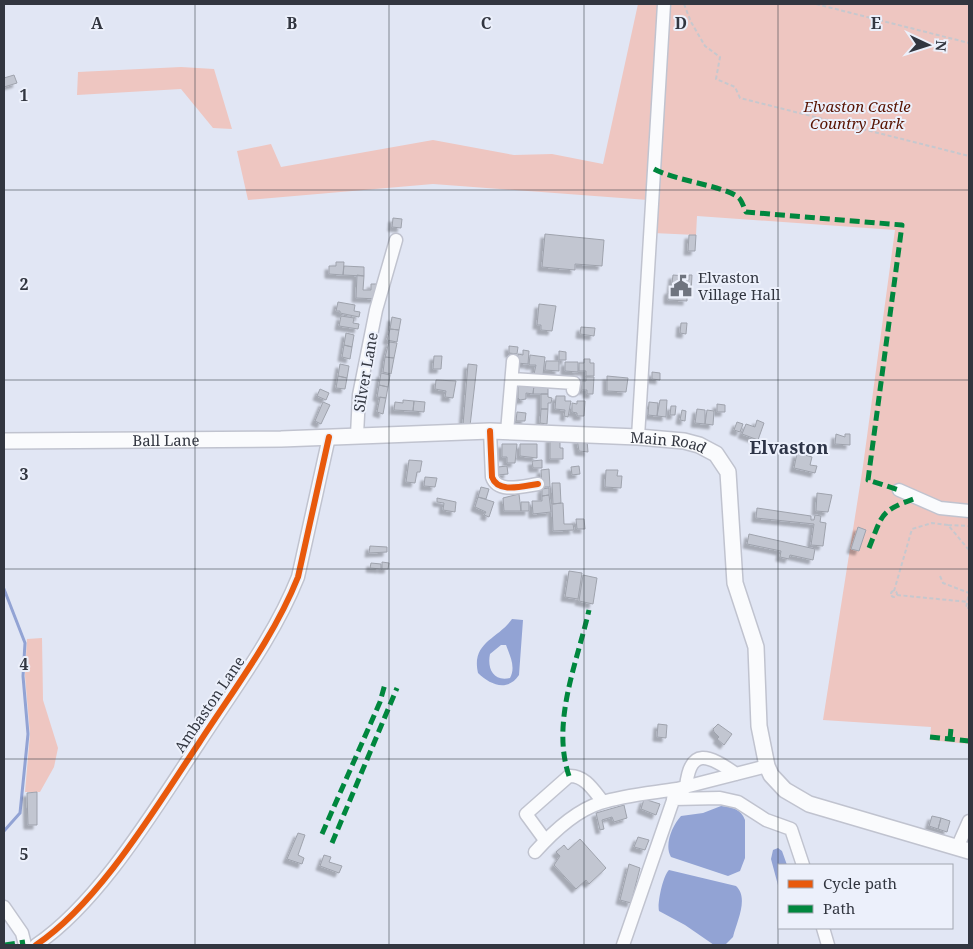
<svg xmlns="http://www.w3.org/2000/svg" width="973" height="949" font-family="'Noto Serif',serif">
<style>
.green{fill:#eec6c1}
.water{fill:#92a3d4;fill-rule:evenodd}
.lines{fill:none;stroke-linecap:round;stroke-linejoin:round}
.stream{stroke:#92a3d4;stroke-width:3}
.building{fill:#c2c6d1;stroke:#9fa3ad;filter:url(#shadow)}
.minor-casing{stroke:#c0c3cf;stroke-width:15}
.major-casing{stroke:#c0c3cf;stroke-width:18}
.path{stroke:#c6c8ce;stroke-width:2;stroke-dasharray:4 2.5;stroke-linecap:butt}
.minor{stroke:#fafbfd;stroke-width:12}
.major{stroke:#fafbfd;stroke-width:15}
.quiet{stroke:#00873e;stroke-width:5;stroke-dasharray:10 5;stroke-linecap:butt}
.cycleway-casing{stroke:#ecf0fb;stroke-width:9}
.cycleway{stroke:#e8590c;stroke-width:6}
.grid{fill:none;stroke:#323640;stroke-width:1;stroke-opacity:0.55}
.labels{text-anchor:middle;dominant-baseline:central;stroke-width:4;stroke-linejoin:round;paint-order:stroke}
.park-label{font-size:15px;font-style:italic;fill:#581200;stroke:#ecf0fb}
.poi-label{font-size:15px;fill:#323640;stroke:#ecf0fb;text-anchor:start}
.street-label{font-size:15px;fill:#323640;stroke:#ecf0fb}
.quarter-label{font-size:18px;font-weight:bold;fill:#2d3447;stroke:#ecf0fb}
.grid-label{font-size:16px;text-anchor:middle;font-weight:bold;fill:#323640;stroke:#ecf0fb;stroke-width:4;stroke-linejoin:round;paint-order:stroke}
</style>
<defs>
<filter id="shadow"><feDropShadow dx="-4" dy="4" stdDeviation="1" flood-color="#0004"/></filter>
</defs>
<rect width="100%" height="100%" fill="#e1e6f4"/>
<path class="green" d="M638 4H969V744L930 740 931 727 823 720 863 466 895 230 697 216 696 235 653 233 648 200 433 184 248 200 237 151 271 144 281 167 433 140 514 155 552 154 603 164Z
M181 67 214 69 232 129 213 128 181 89 77 95 78 72Z
M42 638 43 700 58 748 54 767 40 792H25L30 734 25 676 27 639Z"/>
<path class="water" d="M512 619 523 620 519 675C508 692 490 685 478 673 471 642 498 639 512 619ZM501 645H506C510 656 516 667 510 678 493 682 487 668 490 654Z
M721 806C732 807 741 809 745 820V858L740 871 728 876 671 857C664 845 672 826 681 816L703 813Z
M778 848 782 851 787 865H779V889L771 859 773 850Z
M669 870 736 886C749 898 737 921 733 937L725 945H714L685 925 659 911C657 904 663 875 669 870Z"/>
<g class="lines">
<path class="stream" d="M4 589 25 643 23 676 28 734 20 813 4 831"/>
</g>
<path class="building" d="M14 75 17 83 4 87V78Z
M393 218 402 219 401 228 392 227Z
M545 234 604 240 602 266 575 264V270L542 267Z
M689 235H696L695 251H688Z
M336 262H344L343 275 329 274V266H336Z
M344 266 364 267V276L343 275Z
M357 275 364 276 363 290H371V284H379L378 299 356 298Z
M673 275 686 276V280H689V275H692L691 293H668L669 290 671 291Z
M668 293 687 295V301L668 300Z
M338 302 355 305 354 311 360 312 359 317 340 313V311H336Z
M539 304 556 306 552 331 541 330V325H537Z
M341 316 354 318 353 323 359 324 358 329 339 326Z
M392 317 401 319 399 330 390 329Z
M681 323H687L686 334 680 333Z
M581 327 595 328 594 336 580 334Z
M390 329 399 330 397 342 387 340Z
M346 333 354 335 352 347 344 345Z
M389 342 397 343 394 358 385 357Z
M344 345 352 347 350 359 342 357Z
M509 346 518 347 517 354 509 353Z
M523 350 529 351 528 364 517 363 518 354 523 355Z
M559 351 566 352V360H559Z
M530 355 545 357 543 375 534 374 536 365H529Z
M434 356H442L441 369H433Z
M385 357 394 358 391 374 383 372Z
M584 359H590V363H594V376H586V371H579V363H584Z
M546 361H559V371L545 370Z
M565 362H578V372L565 371Z
M340 364 349 366 347 378 338 376Z
M468 364 477 365 470 426 463 425Z
M652 372 660 373V380L652 379Z
M381 373 390 375 388 387 379 385Z
M338 376 347 378 345 389 336 388Z
M607 376 628 378 626 392 607 391Z
M586 377H594L593 394H587V390H582V381H586Z
M436 380 456 381 453 398 445 397 446 391 435 389Z
M379 385 388 387 386 398 377 397Z
M518 385H534L533 394 526 393V399L520 400 518 398Z
M534 385 548 386V394H533Z
M320 389 329 393 326 400 317 396Z
M541 394H548V397L552 398 551 403H548V409H541Z
M556 396H565V401H571L568 417 564 416 565 410 555 409Z
M380 397 386 398 383 414 377 412Z
M403 400 414 401 413 411 394 410 395 402 403 403Z
M660 400H667L666 417 657 416Z
M414 401 425 402 424 412 413 411Z
M577 401H585L584 416H577V413L572 412V403L577 404Z
M323 402 330 405 321 424 315 421Z
M649 402 658 403 657 416 648 415Z
M717 404 725 405V412H717Z
M671 406H676L675 415H670Z
M541 409H548L547 424 540 423Z
M697 409 705 410V424L695 423Z
M682 410 686 411 685 421 680 420Z
M707 410 714 411 713 425 705 424Z
M517 412 526 413 525 421H516Z
M757 420 764 423 758 440 742 434 746 424 755 427Z
M737 422 743 424 740 432 734 430Z
M836 434 845 437V434H850V445L835 444Z
M550 438H560V448H563V459H550Z
M577 439 587 440 588 452 579 451Z
M502 444H517L515 463H507V457H502Z
M520 444H537V458L520 456Z
M797 453 812 457 810 465 817 466 815 473 794 468Z
M409 460 422 461 420 472H417L415 483 406 482Z
M542 460V468H533L532 461Z
M507 466 508 474 498 475V467Z
M579 466 580 474 572 475 571 467Z
M549 469 550 487H542L541 470Z
M606 470H618L617 476H622L621 488 605 487Z
M425 477 437 478 435 487 424 486Z
M552 483H560L561 503 553 504Z
M481 487 489 489 486 499 478 497Z
M549 488V495L542 496V489Z
M817 493 832 495 828 512 816 511Z
M519 494 521 511H504L503 498Z
M549 495 551 512 533 514 532 501H542V496Z
M478 497 494 502 489 517 484 515 486 512 475 507Z
M437 498 456 502 455 512 443 510 444 503 437 502Z
M521 502H529V511H521Z
M563 503 564 524H573L574 530 553 531 552 504Z
M757 508 811 516V520H814L815 515 821 516 820 522 826 523 823 546 811 545 814 524 756 518Z
M576 519H584L585 529H577Z
M858 527 866 530 859 551 851 549Z
M749 534 815 549 813 560 790 555 789 559 780 557 781 551 747 544Z
M370 546 387 547V552L369 553Z
M382 562 389 563 388 569H382Z
M371 563 381 564V569L370 568Z
M569 571 582 573 578 599 565 597Z
M583 575 597 578 593 604 579 601Z
M658 724 667 725 666 738 657 737Z
M718 724 732 734 724 745 717 739 719 737 714 732 713 729Z
M37 792V825H28L27 793Z
M644 799 660 804 656 815 641 809Z
M624 805 627 818 614 822 612 817 602 820 604 829 600 830 596 813Z
M932 816 941 818 938 829 929 826Z
M941 818 950 821 947 832 938 829Z
M298 833 305 835 298 855 304 858 302 864 287 859Z
M638 837 649 840 645 850 634 847Z
M580 839 606 868 589 884 586 880 576 889 554 865 560 856 556 852 564 845 568 850Z
M324 855 331 857 329 862 342 866 339 873 320 866Z
M629 864 640 868 631 903 620 900Z"/>
<g class="lines">
<g class="minor-casing">
<path id="minor" d="M512 379 574 383 573 390
M490 431 492 477C498 494 523 486 538 484
M507 432 513 361
M357 435 359 395 376 310 396 240
M638 437 664 4
M899 490 940 508 969 511
M686 787C690 746 709 755 736 774
M673 799 720 798 738 802 766 820 791 829 803 865
M545 840 526 814 569 776C585 775 594 791 603 802
M957 848 969 821
M535 852C552 833 575 811 600 803 624 795 652 793 677 789
M4 907 22 933 25 945
M823 928 828 945
M36 945C100 902 156 807 199 743 234 689 274 637 298 577L329 437
M623 945 677 789 767 766"/>
</g>
<g class="major-casing">
<g id="major">
<path id="s1" d="M4 441 281 439 490 431 638 437 684 441 699 445 716 454 728 472 735 583 756 647 759 726 767 766 771 775 785 790 809 804 969 851"/>
</g>
</g>
<path class="path" d="M684 4 691 22 705 46 720 57 716 79 735 87 740 98 969 156
M816 4 969 43
M948 525 969 526
M940 576 943 583 969 593 966 608H969
M894 591 912 529 932 523 948 525 969 550
M891 594a3 3 0 1 1 6 0a3 3 0 1 1-6 0Z
M897 595 969 602"/>
<use href="#minor" class="minor"/>
<use href="#major" class="major"/>
<path class="quiet" d="M654 169C676 181 726 186 739 198 742 201 744 208 746 212L902 225 868 480 899 490
M869 548C883 513 880 511 916 498
M930 737 969 741
M950 739 951 728
M569 776C551 722 577 663 589 610
M322 834 380 702 385 684
M332 843 397 688
M5 945 25 942"/>
<g class="cycleway-casing">
<path id="cycleway" d="M490 431 492 477C498 494 523 486 538 484
M36 945C100 902 156 807 199 743 234 689 274 637 298 577L329 437"/>
</g>
<use href="#cycleway" class="cycleway"/>
</g>
<path class="grid" d="M195 4V945M389 4V945M584 4V945M778 4V945M4 190H969M4 380H969M4 569H969M4 759H969"/>
<defs>
<g id="civic-bare" transform="scale(1.725)"><path d="M-.6-6.5H3V-4.5H.6V-3L4-1V1h2V6H-6V1h2V-1L-.6-3ZM-1.2 2.5V6h2.4V2.5Z" fill="#6f747f" stroke="#ecf0fb" stroke-width="2.5" paint-order="stroke"/></g>
</defs>
<g fill-rule="evenodd">
<use href="#civic-bare" x="681" y="286"/>
</g>
<g class="labels">
<g class="park-label">
<text x="857" y="106">Elvaston Castle<tspan x="857" dy="17">Country Park</tspan></text>
</g>
<g class="poi-label">
<text x="698" y="277">Elvaston<tspan x="698" dy="17">Village Hall</tspan></text>
</g>
<g class="street-label">
<text transform="translate(365 372) rotate(-80)">Silver Lane</text>
<text stroke="none"><textPath href="#s1" startOffset="162">Ball Lane</textPath></text>
<text stroke="none"><textPath href="#s1" startOffset="665">Main Road</textPath></text>
<text transform="translate(209 704) rotate(-56)">Ambaston Lane</text>
</g>
<g class="quarter-label">
<text x="789" y="447">Elvaston</text>
</g>
</g>
<g class="grid-label">
<text x="97" y="29">A</text>
<text x="292" y="29">B</text>
<text x="486" y="29">C</text>
<text x="681" y="29">D</text>
<text x="876" y="29">E</text>
<text x="24" y="101">1</text>
<text x="24" y="290">2</text>
<text x="24" y="480">3</text>
<text x="24" y="670">4</text>
<text x="24" y="860">5</text>
</g>
<rect width="973" height="949" fill="none" stroke="#323640" stroke-width="10"/>
<rect x="778" y="864" width="175" height="65" fill="#ecf0fb" stroke="#a2a6b0"/>
<rect x="788" y="880" width="25" height="8" fill="#e8590c" stroke="#a2a6b0"/>
<text x="823" y="889" font-size="15" fill="#323640">Cycle path</text>
<rect x="788" y="905" width="25" height="8" fill="#00873e" stroke="#a2a6b0"/>
<text x="823" y="914" font-size="15" fill="#323640">Path</text>
<g transform="translate(928 45) rotate(94)" stroke="#ecf0fb" stroke-width="4" paint-order="stroke">
<path d="M0-4L9 19L0 12L-9 19Z" fill="#323640"/>
<text y="-8" font-size="14" font-weight="bold" text-anchor="middle" fill="#323640">N</text>
</g>
</svg>
